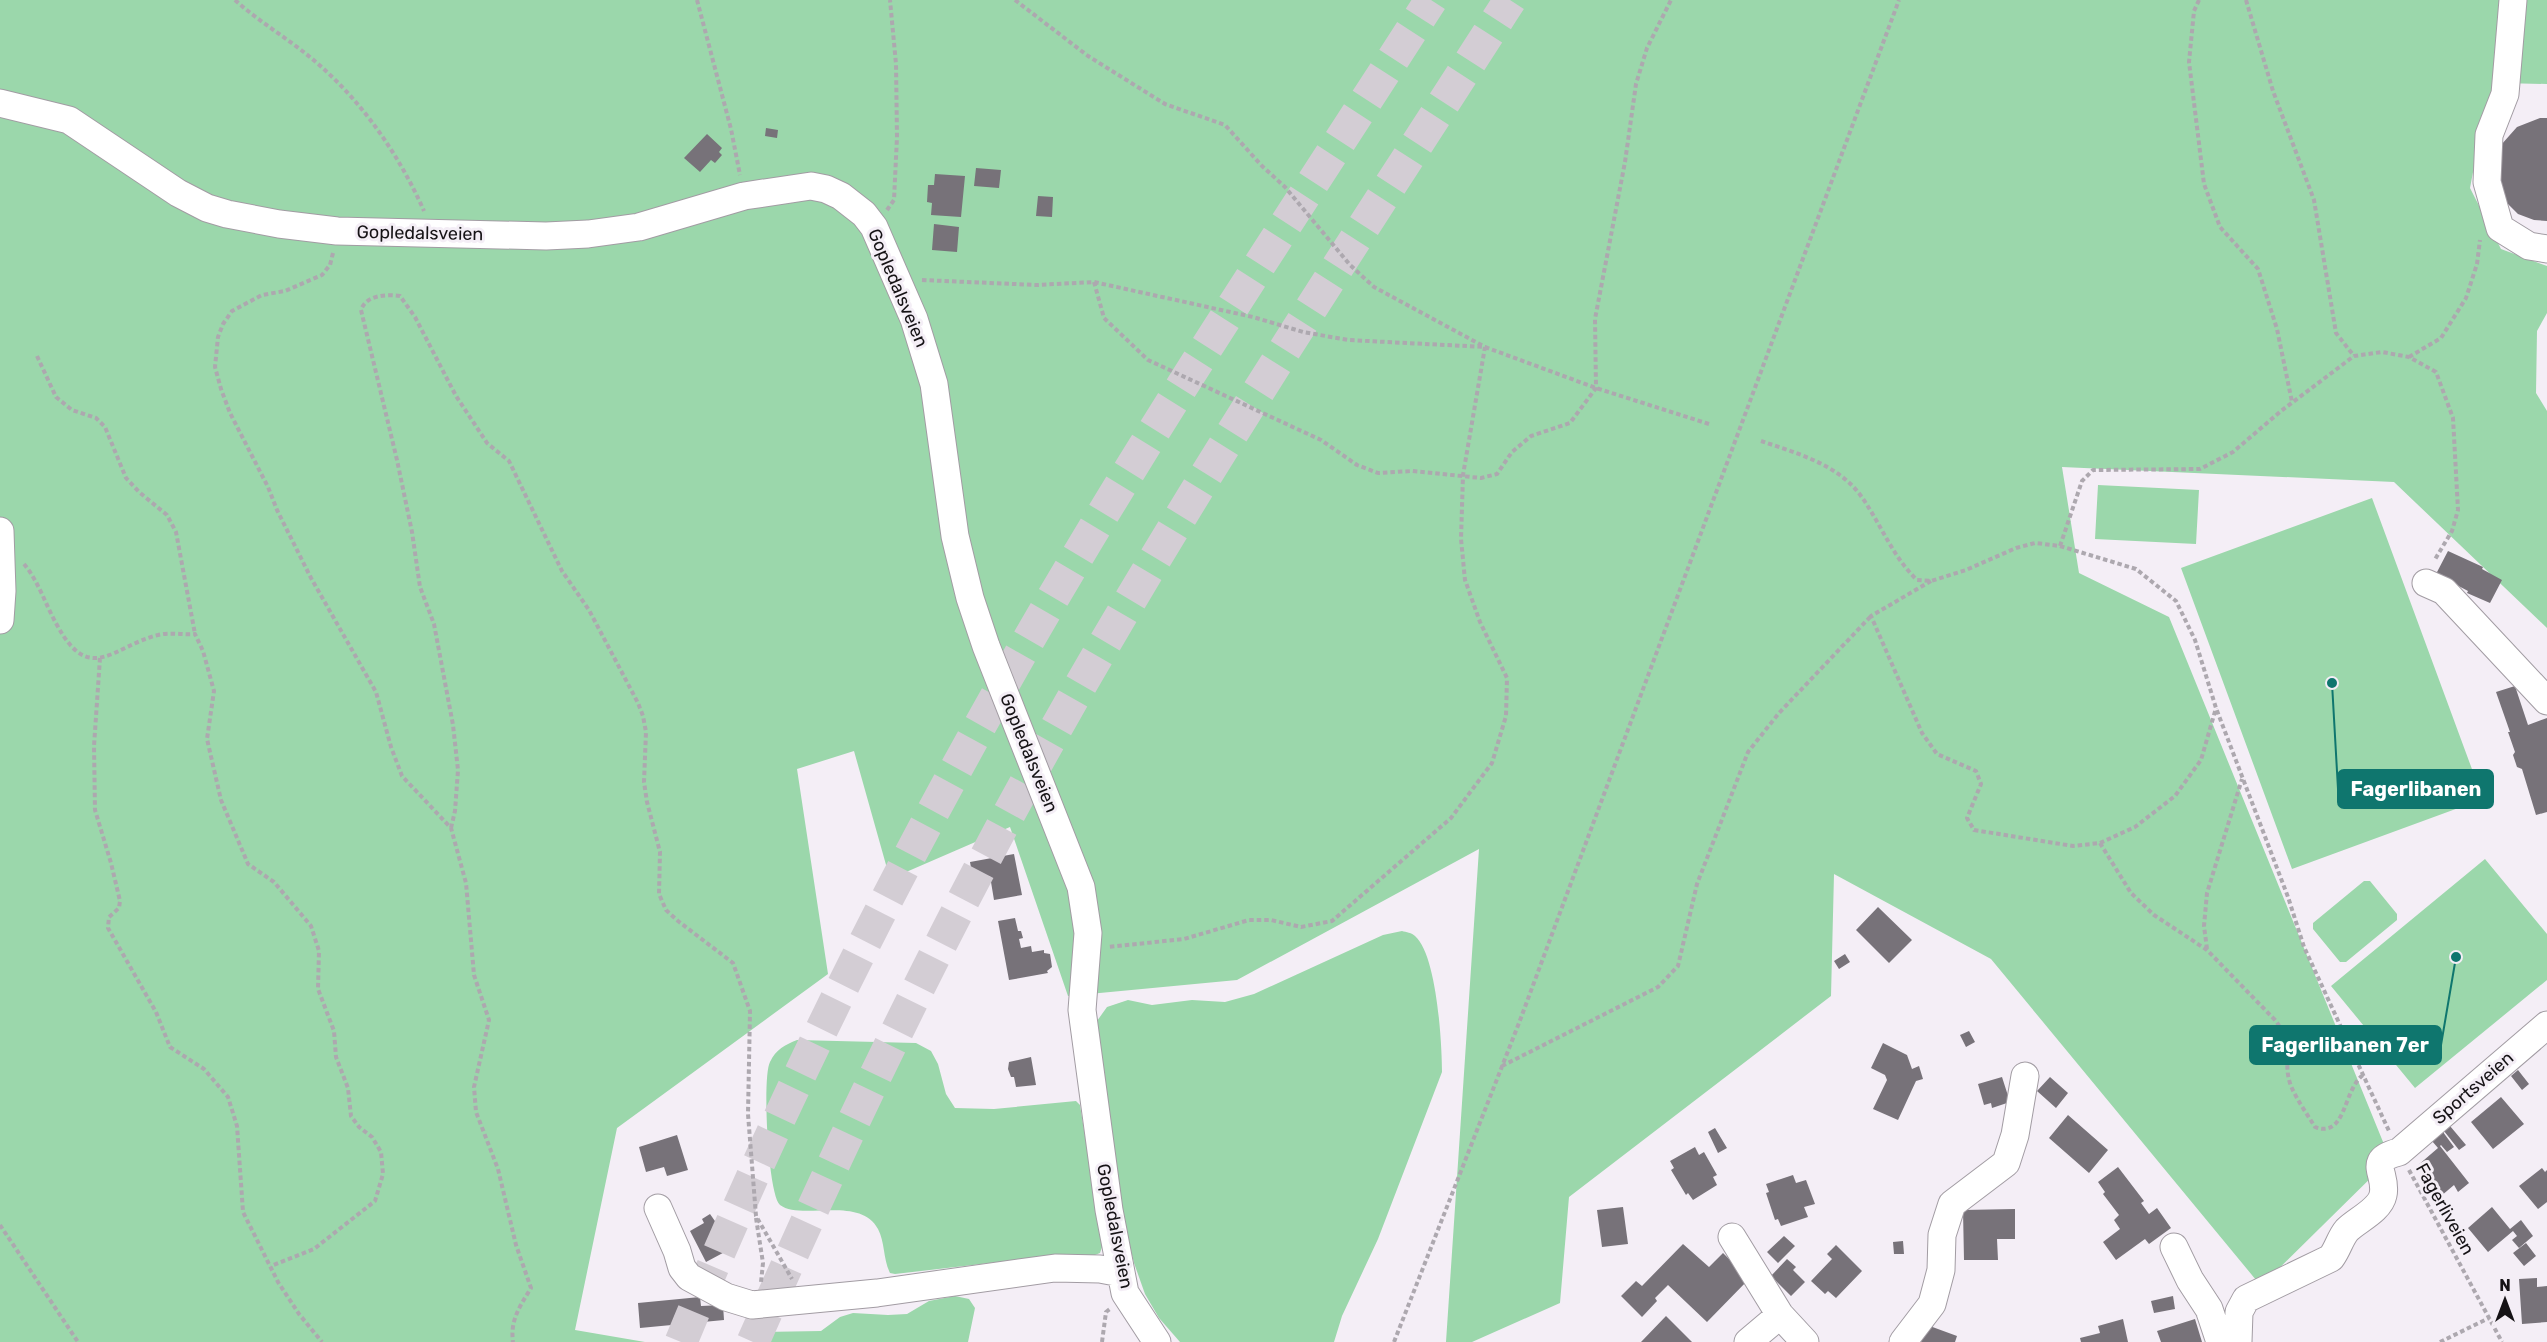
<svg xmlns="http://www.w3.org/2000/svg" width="2547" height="1342" font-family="Rubik,sans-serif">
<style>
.green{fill:#9bd7ab}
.building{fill:#777279}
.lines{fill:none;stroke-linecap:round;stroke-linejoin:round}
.highway-tunnel{stroke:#d3cdd4;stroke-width:33;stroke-dasharray:33 16;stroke-linecap:butt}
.minor-casing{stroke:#a29ca3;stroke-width:29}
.path{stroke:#ada8af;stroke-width:4;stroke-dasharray:4.5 3;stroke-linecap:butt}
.minor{stroke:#fff;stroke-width:27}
.labels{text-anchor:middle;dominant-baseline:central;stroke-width:6;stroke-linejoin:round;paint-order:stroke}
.street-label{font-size:18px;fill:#161316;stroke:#f4eef6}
.leader{fill:none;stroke:#0f766e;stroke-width:2}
.callout-dot{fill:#0f766e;stroke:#f4eef6;stroke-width:2}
.callout{fill:#0f766e;stroke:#0f766e;stroke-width:2}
.callout-label{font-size:20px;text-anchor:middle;font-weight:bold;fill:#fff}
</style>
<rect width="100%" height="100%" fill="#f4eef6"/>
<path class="green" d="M0 0H2547V84L2502 83 2481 130 2470 188 2501 249 2547 266V313L2537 331 2536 393 2547 411V628L2394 482 2062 467 2079 573 2169 617 2390 1159 2261 1286 1991 959 1834 874 1831 996 1569 1197 1560 1303 1472 1342H1446L1479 849 1237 980 1068 996 1010 827 890 879 854 751 797 769 828 974 617 1128 575 1330 645 1342H0Z
M2098 485 2199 490 2196 544 2095 539Z
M2372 498 2483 799 2292 869 2181 568Z
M2485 859 2547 934V980L2415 1088 2331 986Z
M2364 881H2370L2397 914V920L2346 962H2340L2313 929V923Z
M1402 931C1406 932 1412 933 1415 936 1437 955 1442 1044 1442 1072L1378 1239 1342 1316 1334 1342H1180L1159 1318 1145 1294 1134 1263 1124 1223 1097 1021 1107 1007 1128 1000 1152 1005 1192 1000 1225 1002 1254 994 1383 935Z
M797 1040 916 1043 931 1051 938 1064 946 1094 955 1108 994 1109 1076 1101 1080 1105 1100 1230 1102 1247 1100 1253 1095 1255H1060L895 1274 890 1273C883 1259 885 1242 878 1229 860 1195 801 1221 780 1205 768 1195 762 1077 770 1062 776 1049 785 1045 797 1040Z
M955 1296 969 1299 975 1308 968 1342H753L762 1332 821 1331 840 1317 853 1313 888 1315 907 1314 929 1301Z"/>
<path class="building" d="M2540 118H2547V221L2534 220 2518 214 2506 202 2500 193 2501 145 2517 127Z
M766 128 778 130 777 138 765 136Z
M707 134 722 148 719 152 722 155 715 163 711 160 700 172 684 158Z
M976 168 1001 170 999 188 974 186Z
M935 174 965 176 961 217 931 215 932 203 927 202 928 185H934Z
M1038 196 1053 197 1052 217 1036 216Z
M934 224 959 227 957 252 932 250Z
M2448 551 2483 567 2482 569 2502 580 2490 603 2467 593 2468 591 2436 574Z
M2515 686 2528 725 2547 718V812L2536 815 2522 769 2517 767 2513 755 2515 752 2508 732H2510L2496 692Z
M1014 854 1022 895 994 900 990 876 973 879 970 862Z
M1878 907 1912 940 1889 963 1856 930Z
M1015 918 1018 931H1021L1023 938 1019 939 1021 948 1031 946 1032 952 1044 950V953L1050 954 1052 967 1047 971 1048 973 1009 980 998 921Z
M1845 954 1850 962 1839 969 1834 961Z
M1969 1031 1975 1042 1966 1047 1960 1035Z
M1883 1043 1907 1055 1912 1069 1919 1066 1923 1079 1916 1081 1898 1120 1873 1109 1887 1080 1885 1075 1871 1068Z
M1031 1057 1036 1085 1016 1087 1014 1077H1011L1008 1069 1009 1062Z
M2518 1070 2529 1084 2522 1090 2511 1076Z
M2002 1077 2010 1102 1992 1108 1991 1103 1984 1105 1978 1084Z
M2050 1077 2068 1093 2056 1108 2037 1091Z
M2501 1097 2524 1124 2493 1149 2471 1122Z
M2068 1115 2108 1150 2089 1173 2049 1138Z
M2450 1126 2466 1145 2459 1150 2444 1131Z
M1715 1128 1727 1148 1718 1153 1708 1132Z
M2443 1132 2454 1147 2447 1152 2441 1145 2440 1146 2469 1183 2458 1192 2454 1185 2441 1196 2417 1166 2438 1148 2432 1141Z
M677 1135 688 1170 667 1176 664 1167 646 1172 639 1147Z
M1695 1147 1699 1155 1704 1152 1717 1175 1713 1177 1717 1185 1693 1200 1688 1193 1686 1195 1671 1170 1674 1168 1670 1161Z
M2118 1167 2144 1201 2141 1203 2149 1214 2157 1208 2171 1228 2149 1244 2145 1239 2116 1260 2103 1242 2120 1229 2114 1220 2119 1215 2103 1194 2105 1192 2098 1182Z
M2542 1168 2545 1172 2547 1170V1202L2538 1209 2519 1186Z
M1793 1175 1796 1183 1806 1180 1815 1204 1804 1207 1808 1217 1781 1226 1778 1219 1775 1220 1766 1193 1769 1192 1766 1184Z
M1623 1207 1628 1244 1602 1247 1597 1210Z
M2492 1207 2510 1229 2521 1220 2533 1236 2519 1248 2512 1240 2517 1236 2513 1231 2488 1252 2468 1228Z
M2015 1209V1239H1997L1998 1260H1964L1963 1210Z
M710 1214 717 1224 721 1222 734 1247 706 1262 690 1231 704 1223 702 1219Z
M1784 1236 1795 1246 1778 1263 1767 1252Z
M1903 1241 1904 1254H1894L1893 1242Z
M2526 1243 2536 1256 2524 1266 2513 1253Z
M1683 1244 1709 1267 1723 1253 1749 1279 1707 1322 1668 1285 1655 1298 1657 1301 1642 1317 1621 1296 1636 1281 1642 1286Z
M1836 1245 1862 1271 1836 1298 1828 1291 1825 1294 1811 1281 1832 1259 1827 1254Z
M1787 1259 1796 1267 1793 1270 1805 1282 1791 1296 1771 1276Z
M2537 1278V1287L2547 1286V1322L2522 1324 2519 1279Z
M2173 1296 2175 1309 2154 1313 2151 1301Z
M700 1297 701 1306 723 1305 724 1320 640 1328 638 1303Z
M1666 1316 1692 1342H1641Z
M2123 1319 2128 1342H2081L2080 1338 2100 1333 2098 1326Z
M2195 1319 2202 1342H2161L2157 1331Z
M1927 1325 1957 1336 1955 1342H1921Z"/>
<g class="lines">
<path class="highway-tunnel" d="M681 1342C798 1059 940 784 1098 522 1205 345 1320 173 1431 0
M753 1342C858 1103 973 868 1105 643 1233 424 1373 213 1510 0"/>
<g class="minor-casing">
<path id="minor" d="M2513 0 2505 94 2489 135 2487 182 2500 228 2529 246 2547 249
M0 103 69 120 178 193 207 208 227 214 279 224 337 231 546 236 588 234 639 227 744 196 811 186 826 189 841 196 864 214 874 227 914 319 934 384 955 536 970 598 986 646 1081 887 1088 933 1082 1010 1109 1210 1125 1293 1157 1342
M0 531 2 591 0 620
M2426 583 2444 591 2547 701
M658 1208 677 1251 682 1268 689 1277 726 1297 752 1305 877 1293 1055 1268 1100 1269 1121 1273
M1732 1237 1780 1315 1805 1342
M2174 1247 2190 1280 2209 1309 2220 1342
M1748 1342 1780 1315
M1903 1342 1932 1304 1941 1270 1942 1235 1952 1204 2006 1163 2015 1135 2025 1076
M2238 1342 2239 1312 2246 1299 2331 1258C2338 1249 2340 1238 2347 1230 2357 1220 2380 1210 2383 1195 2388 1174 2365 1160 2399 1152L2547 1025"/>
</g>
<path class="path" d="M235 0C256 19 279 33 301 50 355 91 397 150 424 211
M697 0 731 129 740 175
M1015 0 1088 56 1165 104 1225 125 1262 166 1285 187 1350 265 1374 287 1485 347 1463 475 1461 539 1465 580 1480 622 1507 678 1506 716 1492 763 1451 818 1332 921 1301 927 1271 920H1249L1184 939 1108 947
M2199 0 2194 11 2189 62 2204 184 2220 227 2258 269 2277 329 2292 402
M2246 0 2273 91 2314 200 2336 333 2354 356
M887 210 894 200 897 137 896 64 890 0
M333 253 330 265 322 275 285 291 262 295 232 311 223 324 218 337 215 367 221 389 230 413 268 487 277 510 311 578 376 692 391 747 402 776 451 828 466 883 474 975 489 1020 474 1087 476 1112 498 1169 516 1245 531 1288C520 1306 510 1320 513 1342
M922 280 1037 285 1094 282 1253 317 1303 332 1348 340 1485 347 1596 388 1709 424
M1094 282 1104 318 1148 360 1321 440 1357 465 1378 473 1412 471 1481 478 1497 474 1512 452 1531 436 1570 423 1596 388 1595 319 1625 162 1636 84 1647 48 1671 0
M37 356 56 397 72 410 96 418 105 427 126 478 139 492 167 515 176 532 195 634
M2409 357 2441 338 2466 298 2477 264 2480 240
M1761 441C1796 453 1838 464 1861 496 1881 524 1892 556 1917 580L1931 581 1966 570 2016 548 2035 543 2060 546 2136 569 2176 601 2195 640 2216 708 2288 897 2304 947 2389 1131
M2060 546 2082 481 2093 470 2200 469 2233 452 2281 411 2354 356 2382 352 2409 357 2436 372 2453 418 2458 510 2452 531 2434 561
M24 564C39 582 46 606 57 625 90 686 113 646 158 635 169 632 183 635 195 634L203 651 214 691 207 739 221 800 248 864 274 882 311 926 319 951 318 989 334 1031 336 1057 348 1088 351 1116 359 1127 372 1137 381 1152 383 1174 375 1201 314 1249 271 1266
M1931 581 1871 616 1922 733 1937 754 1976 771 1981 784 1967 818 1974 830 2073 846 2100 843 2135 827 2175 796 2201 760 2216 708
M100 658 94 746 95 810 111 863 120 901 119 908 109 917 108 928 156 1012 170 1047 204 1069 228 1097 237 1126 243 1212 278 1282 299 1314 322 1342
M451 828 455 811 458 770 453 725 434 624 420 587 412 532 397 460 361 310C366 295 386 294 400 296L415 317 456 396 487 443 509 461 562 571 589 610 638 703 643 716 646 732 644 782 647 802 660 852 659 894 666 910 678 921 733 963 750 1011 748 1114 756 1216 792 1279
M2100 843 2131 893 2154 915 2207 950 2275 1020C2297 1049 2281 1059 2291 1086 2297 1100 2307 1114 2315 1127 2346 1139 2343 1090 2363 1075
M2207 949 2204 926 2207 893 2242 779
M1502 1066 1658 987 1678 966 1697 884 1748 752 1779 713 1871 616
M2409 1170 2502 1342
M756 1218 763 1263 761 1282
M0 1225 78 1342
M1102 1342 1106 1312 1110 1309
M1394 1342 1519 1023 1899 0
M2440 1342 2489 1318"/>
<use href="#minor" class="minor"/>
</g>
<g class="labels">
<g class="street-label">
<text transform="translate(420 233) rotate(1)">Gopledalsveien</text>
<text transform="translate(898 288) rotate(67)">Gopledalsveien</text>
<text transform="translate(1029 753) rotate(68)">Gopledalsveien</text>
<text transform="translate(2473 1088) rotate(-41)">Sportsveien</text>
<text transform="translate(2445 1209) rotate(61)">Fagerliveien</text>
<text transform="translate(1115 1226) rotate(79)">Gopledalsveien</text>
</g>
</g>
<path class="leader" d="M2332 683L2338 789M2456 957L2441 1045"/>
<g class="callout-dot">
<circle cx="2332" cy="683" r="6"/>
<circle cx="2456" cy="957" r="6"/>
</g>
<g class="callout">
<rect x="2338" y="770" width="155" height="38" rx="6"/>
<rect x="2250" y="1026" width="191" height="38" rx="6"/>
</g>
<g class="callout-label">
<text x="2416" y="796">Fagerlibanen</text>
<text x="2345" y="1052">Fagerlibanen 7er</text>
</g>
<g transform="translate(2505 1300)" stroke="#f4eef6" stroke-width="4.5" paint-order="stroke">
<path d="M0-4.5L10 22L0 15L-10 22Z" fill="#161316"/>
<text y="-9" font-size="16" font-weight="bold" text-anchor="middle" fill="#161316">N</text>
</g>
</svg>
